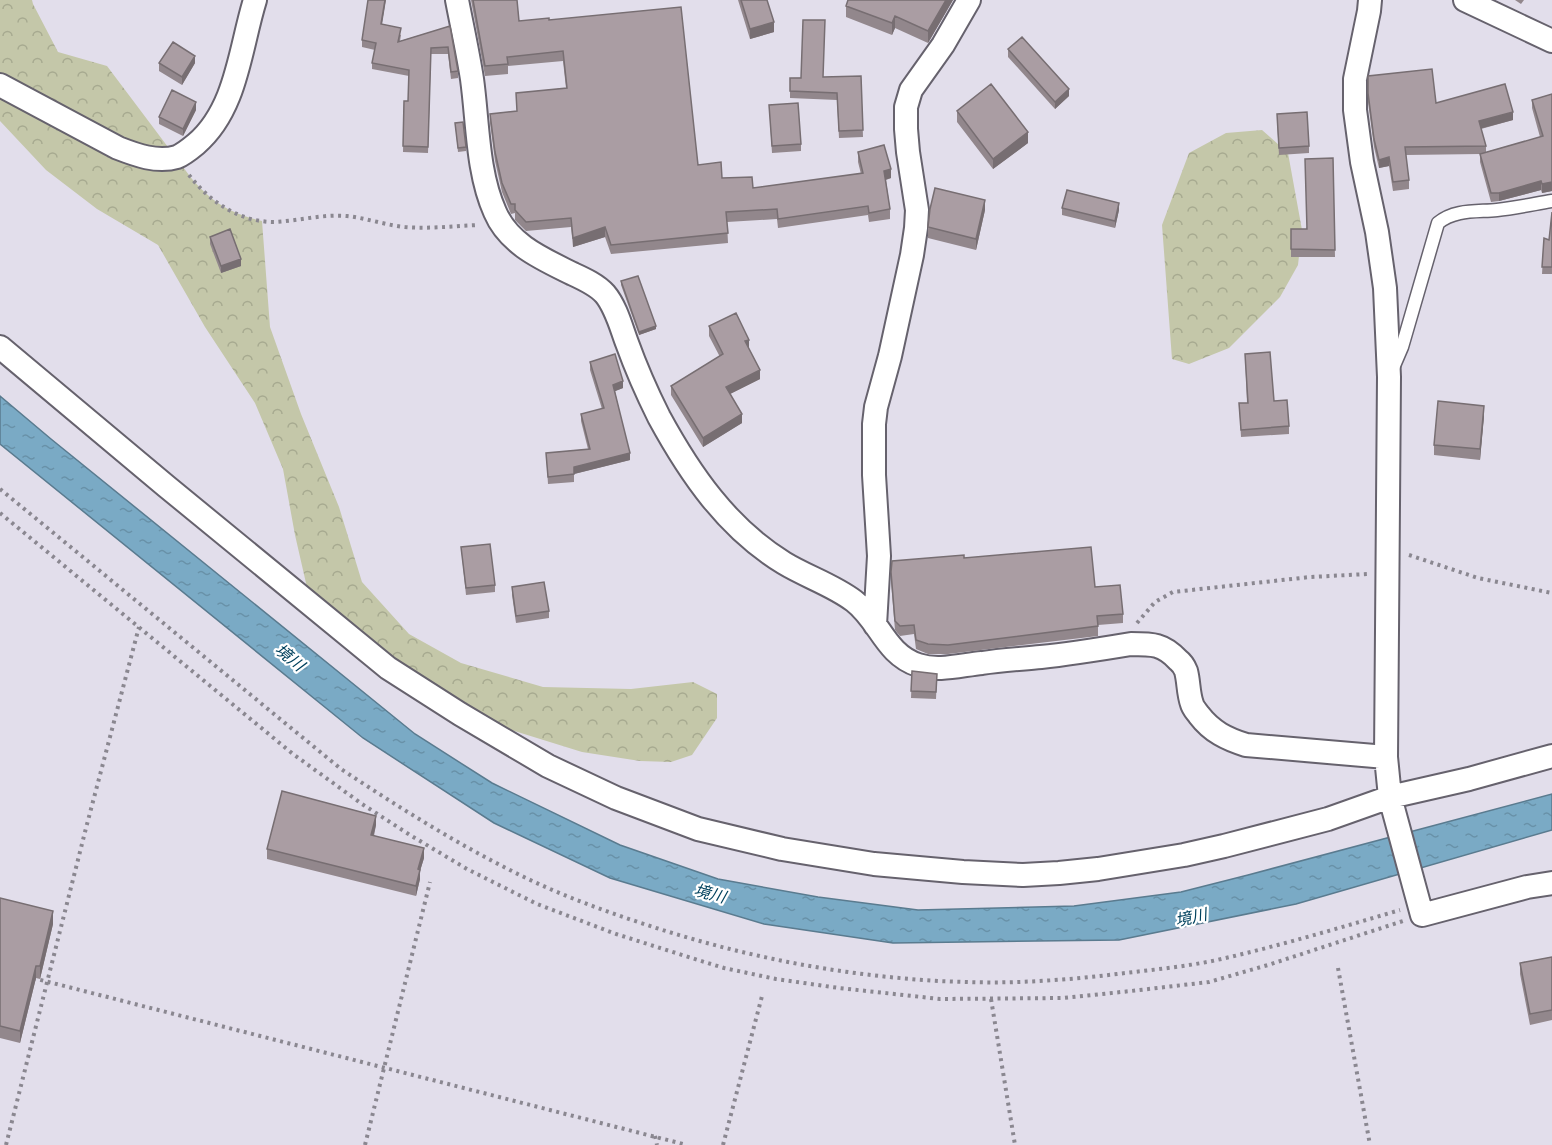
<svg xmlns="http://www.w3.org/2000/svg" width="1552" height="1145" font-family="'Noto Sans','Noto Sans JP',sans-serif">
<style>
.forest{fill:url(#forest-crowns)}
.water{fill:url(#water-ripples);stroke:#5a7b8f;stroke-width:1.5}
.lines{fill:none;stroke-linecap:round;stroke-linejoin:round}
.service-casing{stroke:#66626d;stroke-width:15}
.minor-casing{stroke:#66626d;stroke-width:26}
.path{stroke:#8a8790;stroke-width:4;stroke-dasharray:3 4.5;stroke-linecap:butt}
.service{stroke:#fff;stroke-width:12}
.minor{stroke:#fff;stroke-width:22}
.wall{fill:#92878c}
.shaded-wall{fill:#776e72}
.building{fill:#aa9da3;stroke:#776e72;stroke-width:1.5}
.labels{text-anchor:middle;dominant-baseline:central;stroke-width:4.5;stroke-linejoin:round;paint-order:stroke}
.water-label{font-size:16px;font-style:italic;fill:#00415d;stroke:#fff}
</style>
<defs>
<pattern id="forest-crowns" width="20" height="18" patternUnits="userSpaceOnUse" patternTransform="scale(1.5)"><rect width="20" height="18" fill="#c4c7a9"/><path d="M2 6a3 3 0 1 1 6 0M12 15a3 3 0 1 1 6 0" fill="none" stroke="#a7aa90"/></pattern>
<pattern id="water-ripples" width="26" height="14" patternUnits="userSpaceOnUse" patternTransform="scale(1.5)"><rect width="26" height="14" fill="#7aaac5"/><path d="M2 4q2-2 4 0t4 0M15 11q2-2 4 0t4 0" fill="none" stroke="#6891a8"/></pattern>
</defs>
<rect width="100%" height="100%" fill="#e2deeb"/>
<path class="forest" d="M0 0H32L33 4 58 52 107 66 192 179C214 204 230 213 262 221L270 327 301 414 339 507 362 582 409 634 461 663 543 687 631 689 693 682 717 694V718L692 755 671 762 640 761 582 752 460 714 311 605 295 535 283 469 255 403 205 327 158 245 97 209 46 170 0 121Z
M1262 130 1288 153 1302 230 1298 265 1280 297 1229 348 1189 364 1172 359 1162 225 1189 153 1226 133Z"/>
<path class="water" d="M0 396 51 439 415 734 492 783 620 845 718 879 818 897 918 910 1074 906 1181 892 1248 875 1552 794V830L1296 904 1119 940 893 943 764 924 610 878 494 823 363 738 0 444Z"/>
<g class="lines">
<g class="service-casing">
<path id="service" d="M1393 368 1402 347 1438 223C1455 209 1477 212 1497 210 1515 208 1534 204 1552 201"/>
</g>
<g class="minor-casing">
<path id="minor" d="M457 0C462 26 468 53 472 79 478 122 477 172 495 212 509 245 543 259 573 274 584 279 597 285 605 294 616 307 621 327 627 343 636 368 647 393 659 417 690 474 727 528 784 563 807 577 833 585 854 601 880 621 885 654 918 665 938 672 961 665 982 663 1001 660 1021 659 1041 657 1071 654 1101 649 1131 644 1153 644 1163 644 1178 660 1182 663 1184 666 1186 671 1189 682 1188 693 1192 704 1193 708 1197 712 1199 715 1212 732 1227 739 1246 745L1386 757
M1370 0 1369 11 1355 79V110L1362 162 1377 232 1385 288 1389 377 1386 757 1390 797 1422 915 1527 887 1552 883
M1465 0 1552 41
M0 85 118 148C136 155 157 163 177 157 184 154 190 149 196 144 237 109 240 48 255 0
M0 347 166 486 388 668 460 714 548 766 616 798 698 829 782 849 874 864 963 872 1023 875 1059 873 1098 869 1184 855 1224 846 1328 819 1390 797 1469 779 1552 756
M875 625 879 556 874 475V424L876 407 890 356 912 255 916 228 917 210 908 152 906 129V107L911 90 943 45 969 0"/>
</g>
<path class="path" d="M189 175C209 201 239 222 274 222 298 221 322 214 347 216 366 218 385 225 405 227 430 229 454 226 479 225
M0 489 341 769C400 808 460 846 524 877 561 895 599 909 638 922 736 955 835 975 939 981 965 982 991 983 1017 982 1050 981 1084 978 1117 974 1150 970 1184 967 1217 960 1279 946 1339 928 1400 910
M0 513 293 754 362 804 410 835 467 869 537 904 616 934 698 960 724 968 776 979 839 988 940 999 1063 998 1131 991 1209 982 1268 965 1403 921
M1409 555 1478 578 1552 593
M1137 623 1155 602 1173 592 1310 577 1368 574
M1338 968 1370 1145
M33 978 687 1145
M991 999 1015 1145
M655 1136 657 1145
M6 1145 86 828 139 627
M365 1145 430 882
M723 1145 762 996"/>
<use href="#service" class="service"/>
<use href="#minor" class="minor"/>
</g>
<path class="wall" d="M471 0H517L519 21 549 20 698 165 722 178 753 188 861 174 858 162V152L891 178 886 180 890 209V219L869 222 868 215 778 228 777 219 727 222 728 243 611 254 605 237 573 247 571 227 526 231 515 220V213L511 214 502 192 495 161 490 123V114L517 111 516 93 566 88 563 61 508 66V74L485 76Z
M738 0H767L774 32 750 39Z
M953 0 928 43 895 28 892 35 846 17V6Z
M1515 0H1524L1521 4Z
M382 25 401 35 400 41 450 26 458 71V78L451 79 448 54H431L428 153 403 152 404 101H408L409 76 372 69V63L375 50 362 47V40Z
M1008 49 1069 96 1055 109 1008 57Z
M159 63H195L182 85 159 71Z
M861 76 863 137 839 138 837 100 790 98V78Z
M1368 76 1436 103 1513 120 1481 129 1486 146V152L1540 137 1532 108V100L1552 94V191L1542 193 1541 190 1499 201 1491 202 1480 162V154L1406 155 1409 180V189L1393 191 1389 166 1379 168 1374 147 1368 102Z
M769 105 801 144V151L772 153Z
M196 110 183 136 159 124V117Z
M957 111 1028 143 993 169 957 122Z
M1277 121 1309 146V153L1279 155Z
M455 123 466 147V151L458 152Z
M1333 158 1335 257H1291V229H1306Z
M1062 208 1119 210 1115 228 1062 215Z
M985 210 976 250 928 238V227Z
M1552 212V274H1542L1544 238 1549 240Z
M210 237 241 266 221 273 210 244Z
M621 281 656 329 639 335 621 285Z
M709 326 749 349 760 379 730 394 742 423 703 447 671 395V386L720 357 709 336Z
M1245 354 1289 426V434L1241 437 1239 403H1247Z
M590 362 623 388 615 391 630 460 574 474V482L548 484 546 453 588 449 581 421V414L602 409 590 370Z
M1484 416 1480 460 1434 455V445Z
M461 547 495 585V592L466 595Z
M964 558 1123 614V623L1098 625V636L948 654H928L916 649 914 634 900 636 895 630 891 582 892 561Z
M512 587 549 611V618L516 623 512 595Z
M912 671 937 674 936 699 911 698Z
M376 825 374 836 424 858 420 871V879L416 896 267 859V849Z
M0 898 53 924 40 979 36 978 20 1043 0 1038Z
M1552 957V1020L1530 1025 1520 974V963Z"/>
<path class="shaded-wall" d="M385 0H386L381 31V24Z
M946 0H953L928 43V31Z
M895 16V28L892 35V23Z
M774 22V32L750 39V29Z
M195 56V63L182 85V77Z
M1069 89V96L1055 109V102Z
M196 102V110L183 136V129Z
M1513 112V120L1479 129V121Z
M1028 132V143L993 169V159Z
M1389 157V166L1379 168V160Z
M891 169V178L884 180V171Z
M1541 181V190L1499 201V193Z
M1552 182V191L1542 193V184Z
M985 200V210L976 250V239Z
M1119 203V210L1115 228V221Z
M605 227V237L573 247V238Z
M241 259V266L221 273V266Z
M656 326V329L639 335V332Z
M749 340V349L745 341Z
M760 370V379L726 396V387Z
M623 381V388L613 392V385Z
M1484 406V416L1480 460V449Z
M742 414V423L703 447V438Z
M630 453V460L574 474V467Z
M376 816V825L371 845V835Z
M424 848V858L420 871V879L416 896V886L418 869Z
M53 911V924L40 979V966Z
M36 966V978L20 1043V1031Z"/>
<path class="building" d="M368 0H385L381 24 401 28 398 42 450 26 458 71 451 72 448 47 431 48 428 147 403 146 404 101H408L409 70 372 63 376 43 362 40Z
M473 0H517L519 21 549 18V20L681 7 698 165 721 162 722 178 752 177 753 188 863 173 858 152 884 145 891 169 884 171 890 209 869 213 868 206 778 219 777 209 726 212 728 233 611 245 605 227 573 238 571 218 526 222 515 210V204H511L502 183 495 152 490 114 517 111 516 93 567 88 563 51 507 57 508 64 485 66Z
M741 0H767L774 22 750 29Z
M848 0H946L928 31 895 16 892 23 846 6Z
M803 20H825L823 77 861 76 863 130 839 131 837 93 790 91V78H801Z
M1022 37 1069 89 1055 102 1008 49Z
M173 42 195 56 182 77 159 63Z
M1432 69 1436 103 1505 84 1513 112 1479 121 1486 146 1405 147 1409 180 1393 182 1389 157 1379 160 1374 139 1368 93V76Z
M991 84 1028 132 993 159 957 111Z
M172 90 196 102 183 129 159 117Z
M1552 94V182L1542 184 1541 181 1499 193H1491L1480 154 1543 136 1532 100Z
M798 103 801 144 772 146 769 105Z
M1307 112 1309 146 1279 148 1277 114Z
M463 122 466 147 458 148 455 123Z
M1333 158 1335 250 1291 249V229H1307L1305 159Z
M935 188 985 200 976 239 928 227 930 209Z
M1067 190 1119 203 1115 221 1062 208Z
M1552 212V267H1542L1544 238 1549 240Z
M230 229 241 259 221 266 210 237Z
M638 276 656 326 639 332 621 281Z
M736 313 749 340 745 341 760 370 726 387 742 414 703 438 671 386 723 354 709 326Z
M1270 352 1274 401 1287 400 1289 426 1241 430 1239 403H1248L1245 354Z
M615 354 623 381 613 385 630 453 574 467V474L548 477 546 453 590 449 581 414 604 408 590 362Z
M1438 401 1484 406 1480 449 1434 445Z
M490 544 495 585 466 588 461 547Z
M1091 547 1095 587 1120 585 1123 614 1097 616 1098 626 948 645 928 644 916 640 914 625 900 626 895 621 891 572 892 561 964 555V558Z
M544 582 549 611 516 616 512 587Z
M912 671 937 674 936 692 911 691Z
M282 791 376 816 371 835 424 848 418 869 420 870 416 886 267 849Z
M0 898 53 911 40 966H36L20 1031 0 1026Z
M1552 957V1010L1530 1014 1520 963Z"/>
<g class="labels">
<g class="water-label">
<text transform="translate(290 657) rotate(39)">境川</text>
<text transform="translate(710 893) rotate(15)">境川</text>
<text transform="translate(1191 917) rotate(-12)">境川</text>
</g>
</g>
</svg>
